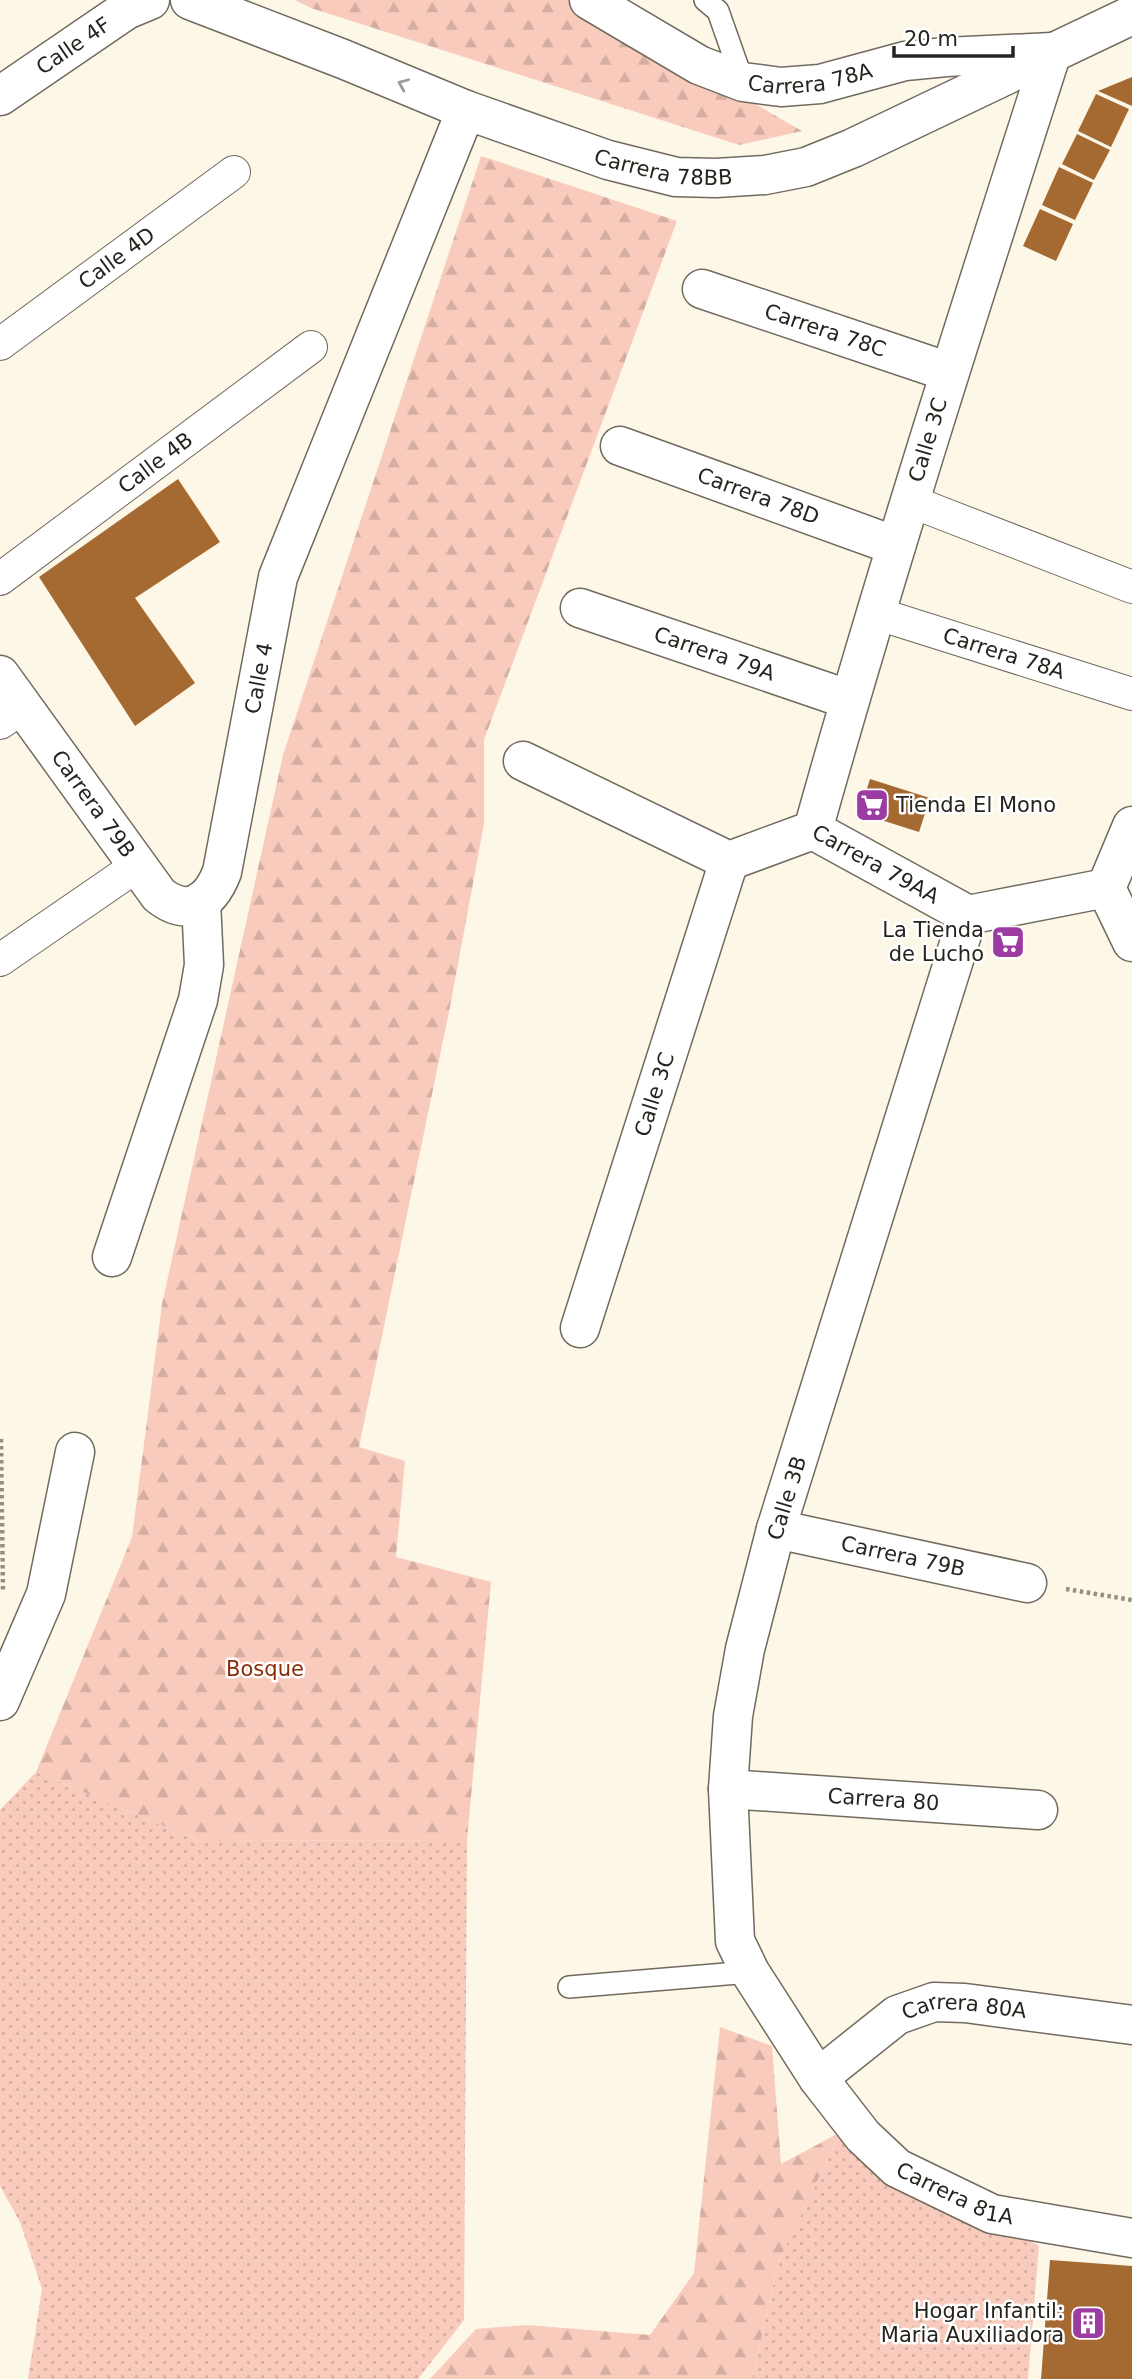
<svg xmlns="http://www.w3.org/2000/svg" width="1132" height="2379" font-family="'DejaVu Sans',sans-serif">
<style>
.grass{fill:url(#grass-dots)}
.forest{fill:url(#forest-firs)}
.building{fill:#a56a31}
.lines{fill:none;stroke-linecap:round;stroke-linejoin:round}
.service-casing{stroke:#716b5f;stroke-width:24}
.pedestrian-casing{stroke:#716b5f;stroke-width:34}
.minor-casing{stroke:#716b5f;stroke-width:41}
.path{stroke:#938f84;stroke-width:4.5;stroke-dasharray:3.5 3.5;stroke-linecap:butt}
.service{stroke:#fff;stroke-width:21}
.pedestrian{stroke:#fff;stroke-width:32}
.minor{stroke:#fff;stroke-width:38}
.oneway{stroke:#9d9c9a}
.labels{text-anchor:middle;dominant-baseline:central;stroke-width:5;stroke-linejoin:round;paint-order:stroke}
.street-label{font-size:21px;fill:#26241e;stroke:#fff}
.poi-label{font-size:21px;fill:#26241e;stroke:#fff;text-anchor:end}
.park-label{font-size:21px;fill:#8a2c0a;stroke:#fff}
</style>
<defs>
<pattern id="grass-dots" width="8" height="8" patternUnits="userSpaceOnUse" patternTransform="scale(1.75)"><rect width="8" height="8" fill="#f9cbbd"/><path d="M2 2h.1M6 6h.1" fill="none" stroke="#d5aea2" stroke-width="1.8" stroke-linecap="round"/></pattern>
<pattern id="forest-firs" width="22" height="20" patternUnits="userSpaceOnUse" patternTransform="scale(1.75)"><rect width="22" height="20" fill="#f9cbbd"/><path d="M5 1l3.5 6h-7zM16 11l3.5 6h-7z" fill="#d5aea2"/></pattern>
</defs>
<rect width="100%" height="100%" fill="#fdf7e8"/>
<path class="grass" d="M36 1772 199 1841 467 1840 464 2320 418 2379H28L42 2289 20 2222 0 2186V1810Z
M841 2132 1039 2246 1028 2379H752L779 2260Z"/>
<path class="forest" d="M295 0H575L802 131 739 145 311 8Z
M481 156 677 221 484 740V824L450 1007 359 1447 405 1461 396 1557 491 1582 467 1840 199 1841 36 1772 132 1537 162 1304 283 755Z
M720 2027 772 2046 781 2164 841 2132 779 2260 752 2379H430L476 2329 527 2325 650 2335 694 2273Z"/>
<path class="building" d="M1132 77V106L1098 91Z
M1096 94 1129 109 1111 147 1078 131Z
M1077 134 1110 150 1094 180 1062 164Z
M1059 167 1093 183 1075 220 1042 205Z
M1040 209 1073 224 1056 261 1023 246Z
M178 479 220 542 135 598 195 683 135 726 39 577Z
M870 779 930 798 919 832 859 813Z
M1050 2260 1132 2266V2379H1041Z"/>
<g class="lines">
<g class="service-casing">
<path id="service" d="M705 0 718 11 743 82
M569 1987 750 1972"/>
</g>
<g class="pedestrian-casing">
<g id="pedestrian">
<path id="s1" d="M0 344 234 172"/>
<path d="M910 501 1132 587"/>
<path id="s2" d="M0 579 311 347"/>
<path id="s3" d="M875 613 1132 694"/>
<path d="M0 723 23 707"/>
<path d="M0 960 138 865"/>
</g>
</g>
<g class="minor-casing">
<g id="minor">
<path id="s4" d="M190 0 343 59 466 110 608 160 676 177 716 178 765 175 806 167 853 148 1132 15"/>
<path id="s5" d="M589 0 699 65 743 82 781 87 820 84 905 61 946 57 1052 52C969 311 886 569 813 830"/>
<path id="s6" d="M0 96 126 10 150 0"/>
<path id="s7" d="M702 289 949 372"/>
<path id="s8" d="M620 446 896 546"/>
<path id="s9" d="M580 608 850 700"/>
<path id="s10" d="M0 675 159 895C188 918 210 903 222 872L278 577 466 110"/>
<path id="s11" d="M523 761 729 861 813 830 968 915 1106 888 1132 942"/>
<path d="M1106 888 1132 826"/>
<path id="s12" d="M968 915 776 1529 745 1649 733 1716 728 1789 735 1941 750 1972 818 2078 863 2136 897 2168 992 2214 1132 2238"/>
<path d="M112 1257 198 1000 204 965 201 901"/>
<path id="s13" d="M580 1328 729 861"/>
<path id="s14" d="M776 1529 1027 1583"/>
<path d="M0 1701 46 1594 75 1452"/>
<path id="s15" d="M728 1789 1038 1810"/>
<path id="s16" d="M818 2078 897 2015 934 2002 965 2003 1132 2025"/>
</g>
</g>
<path class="path" d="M1 1439 3 1592
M1066 1589 1132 1600"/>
<use href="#service" class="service"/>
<use href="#pedestrian" class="pedestrian"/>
<use href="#minor" class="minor"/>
</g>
<defs><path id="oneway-chevron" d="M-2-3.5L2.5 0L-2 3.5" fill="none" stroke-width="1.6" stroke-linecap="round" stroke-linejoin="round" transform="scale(1.75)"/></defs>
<use class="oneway" href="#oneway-chevron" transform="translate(403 84) rotate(-157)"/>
<defs>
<g id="supermarket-square" transform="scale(1.75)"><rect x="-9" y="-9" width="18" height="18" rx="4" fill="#9c3ca3" stroke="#fff"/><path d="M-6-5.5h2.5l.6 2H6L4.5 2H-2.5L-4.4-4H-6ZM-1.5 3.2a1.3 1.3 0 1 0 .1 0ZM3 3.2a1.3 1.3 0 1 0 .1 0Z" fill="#fff"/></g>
<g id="building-square" transform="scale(1.75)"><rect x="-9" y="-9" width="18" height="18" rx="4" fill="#9c3ca3" stroke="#fff"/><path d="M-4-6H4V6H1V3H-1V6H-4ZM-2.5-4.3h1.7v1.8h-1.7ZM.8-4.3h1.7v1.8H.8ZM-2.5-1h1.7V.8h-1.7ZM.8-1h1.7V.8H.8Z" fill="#fff"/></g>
</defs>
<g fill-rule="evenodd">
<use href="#supermarket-square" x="872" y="805"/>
<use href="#supermarket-square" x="1008" y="942"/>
<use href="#building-square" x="1088" y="2323"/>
</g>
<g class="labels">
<g class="street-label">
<text stroke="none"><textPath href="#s6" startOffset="89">Calle 4F</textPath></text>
<text stroke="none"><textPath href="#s5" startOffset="243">Carrera 78A</textPath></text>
<text stroke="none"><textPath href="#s4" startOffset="504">Carrera 78BB</textPath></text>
<text stroke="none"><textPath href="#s1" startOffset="145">Calle 4D</textPath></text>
<text stroke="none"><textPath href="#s7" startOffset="130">Carrera 78C</textPath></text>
<text transform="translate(928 440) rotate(-73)">Calle 3C</text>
<text stroke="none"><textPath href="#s2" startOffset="194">Calle 4B</textPath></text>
<text stroke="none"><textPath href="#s8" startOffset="147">Carrera 78D</textPath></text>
<text stroke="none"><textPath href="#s3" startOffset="135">Carrera 78A</textPath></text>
<text stroke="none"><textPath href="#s9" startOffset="142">Carrera 79A</textPath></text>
<text stroke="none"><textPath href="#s10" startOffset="551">Calle 4</textPath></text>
<text stroke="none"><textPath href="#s10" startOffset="159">Carrera 79B</textPath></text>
<text stroke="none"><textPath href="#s11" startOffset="390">Carrera 79AA</textPath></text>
<text stroke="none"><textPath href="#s13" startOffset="245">Calle 3C</textPath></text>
<text transform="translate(787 1498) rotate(-73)">Calle 3B</text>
<text stroke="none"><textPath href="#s14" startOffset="130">Carrera 79B</textPath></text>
<text stroke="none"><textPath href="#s15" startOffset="156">Carrera 80</textPath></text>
<text stroke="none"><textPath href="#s16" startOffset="170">Carrera 80A</textPath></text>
<text stroke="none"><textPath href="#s12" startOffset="1405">Carrera 81A</textPath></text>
</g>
<g class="poi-label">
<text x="896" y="805" text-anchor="start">Tienda El Mono</text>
<text x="984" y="930">La Tienda<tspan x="984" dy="24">de Lucho</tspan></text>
<text x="1064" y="2311">Hogar Infantil:<tspan x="1064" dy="24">Maria Auxiliadora</tspan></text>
</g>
<g class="park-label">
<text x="265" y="1669">Bosque</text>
</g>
</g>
<path d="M894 46v10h119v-10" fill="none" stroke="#26241e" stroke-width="3.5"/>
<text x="904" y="46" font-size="21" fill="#26241e" stroke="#ffffff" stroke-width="5" paint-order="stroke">20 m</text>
</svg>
